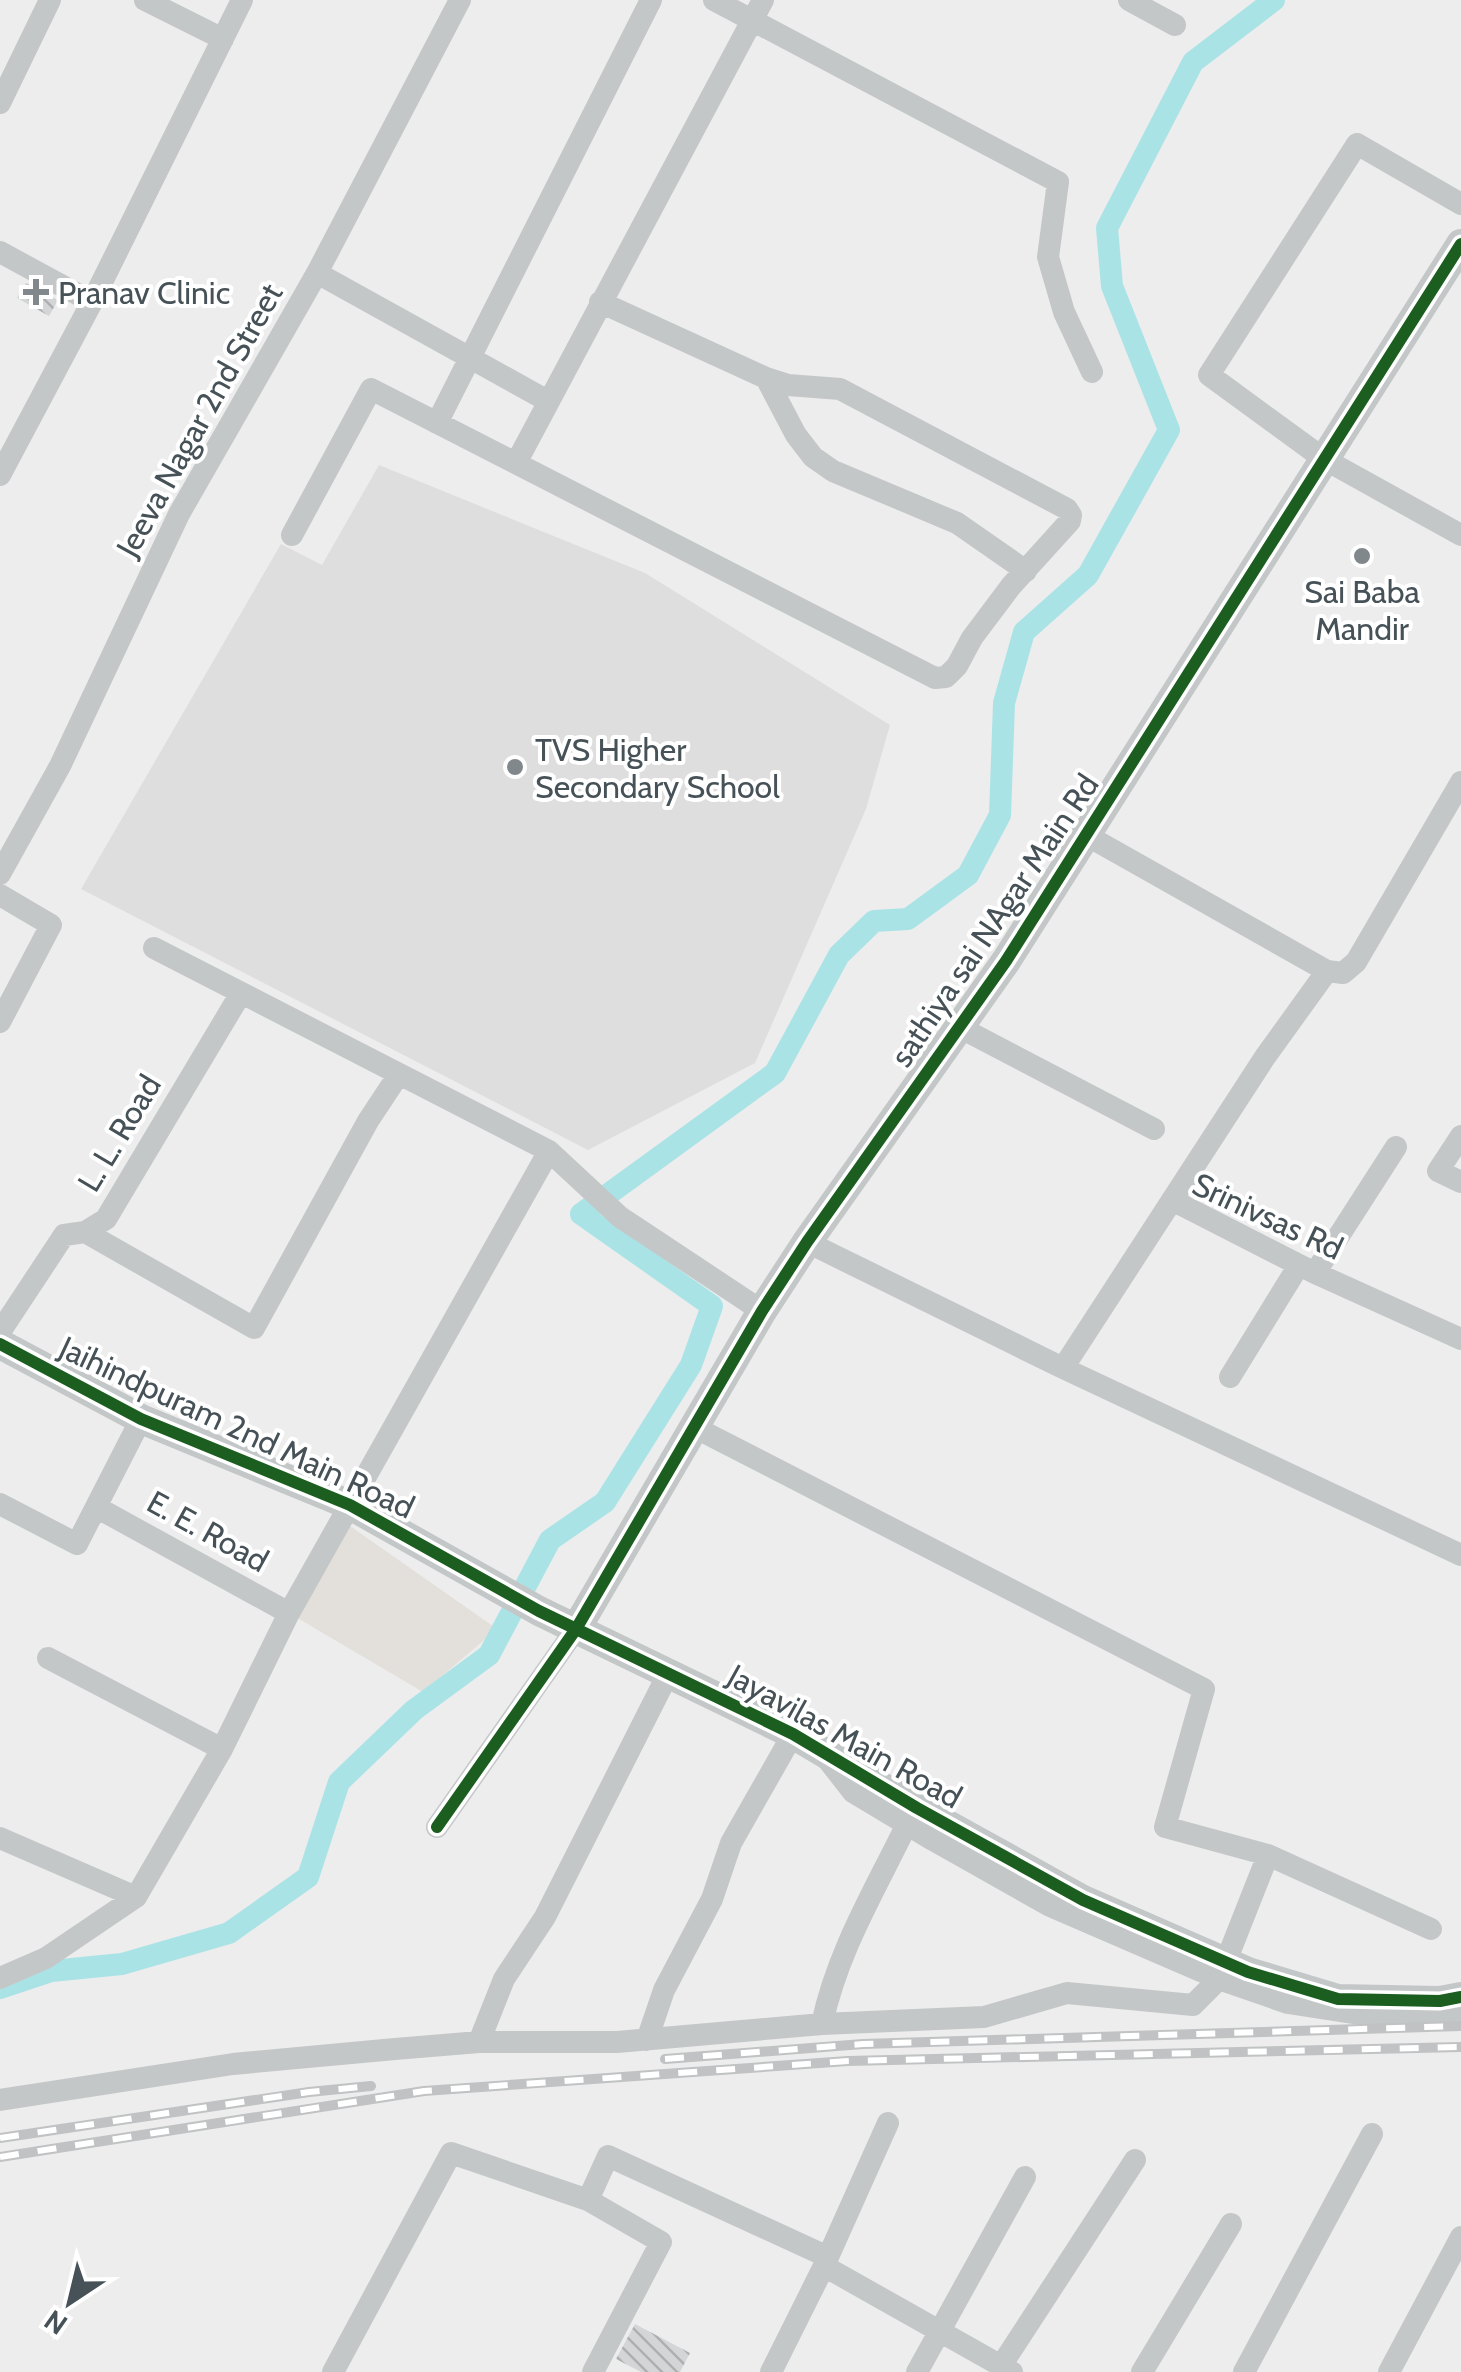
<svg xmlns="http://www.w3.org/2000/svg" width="1461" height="2372" font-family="Cabin,sans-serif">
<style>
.commercial{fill:#e3dfda}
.education{fill:#dfdede}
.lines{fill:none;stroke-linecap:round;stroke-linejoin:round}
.canal{stroke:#aae3e6;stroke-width:22}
.building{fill:url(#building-back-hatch)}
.minor{stroke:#c4c7c8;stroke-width:22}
.tertiary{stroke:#c4c7c8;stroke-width:30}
.rail-casing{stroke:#c0c2c3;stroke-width:10}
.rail{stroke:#fff;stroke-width:6;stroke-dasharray:19;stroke-linecap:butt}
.cycleway-casing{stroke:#fff;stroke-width:19}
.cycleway{stroke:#1b5e20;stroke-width:12}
.poi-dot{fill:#80888c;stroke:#fff;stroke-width:4}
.labels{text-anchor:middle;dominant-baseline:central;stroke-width:8;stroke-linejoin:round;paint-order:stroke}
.poi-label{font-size:32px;fill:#465257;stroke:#fff;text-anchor:start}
.street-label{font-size:32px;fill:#465257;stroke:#fff}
</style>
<defs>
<pattern id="building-back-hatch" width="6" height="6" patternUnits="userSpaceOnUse" patternTransform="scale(2.5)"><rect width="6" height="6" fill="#d3d5d6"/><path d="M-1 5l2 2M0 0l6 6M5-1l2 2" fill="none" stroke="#adafb0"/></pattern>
</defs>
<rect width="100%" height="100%" fill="#ededed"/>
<path class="commercial" d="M350 1526 497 1629 423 1692 289 1613Z"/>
<path class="education" d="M379 465 645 573 890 725 866 809 755 1063 588 1150 81 889 281 544 322 565Z"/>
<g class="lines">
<path class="canal" d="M0 1988 51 1971 122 1964 229 1933 308 1877 339 1782 414 1710 489 1655 550 1540 605 1502 691 1365 712 1306 581 1214 775 1073 839 955 874 921 908 919 968 875 1000 815 1004 703 1024 632 1088 575 1169 430 1112 286 1107 228 1193 62 1274 0"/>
</g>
<path class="building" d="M26 283 58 300 49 316 17 298Z
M635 2324 690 2353 680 2372H641L616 2359Z"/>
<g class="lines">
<path class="minor" d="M145 0 223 39
M714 0 1058 182 1048 257 1064 312 1092 372
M1129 0 1175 25
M0 103 50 0
M1461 204 1357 144 1209 375 1324 459 1461 535
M0 252 92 302
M317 273 546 400
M766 378 796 435 813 457 833 471 957 523 1026 571
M437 423 651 0
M516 463 763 0
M0 475 92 302 242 0
M292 535 371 389 935 678 946 677 957 666 972 638 1011 586 1070 521 1071 515 1067 509 840 389 788 385 766 378 600 302
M1086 835 1327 971 1343 973 1356 962 1461 782
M0 874 60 766 179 514 317 273 460 0
M0 895 51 925 0 1022
M154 948 549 1151 620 1217 762 1311
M959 1027 1154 1129
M1461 1136 1438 1171 1461 1182
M1172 1200 1315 1273 1461 1339
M85 1232 254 1328 368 1121 399 1074
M807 1242 1063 1368 1461 1555
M1315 1273 1396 1147
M0 1332 64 1235 85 1232 106 1219 241 993
M1063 1368 1265 1057 1327 971
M1230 1377 1299 1265
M692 1426 1204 1689 1165 1827 1268 1855 1431 1929
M0 1504 77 1544 141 1419
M96 1507 289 1613
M48 1658 222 1749
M828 1760 853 1792 933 1840 1050 1906 1219 1979 1288 2003 1359 2014 1461 2013
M437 1827 576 1629
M0 1838 136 1897 222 1749 289 1613 549 1151
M0 1978 46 1958 136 1897
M822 2024C837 1952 875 1890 907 1824
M647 2040 664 1990 712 1899 731 1843 793 1734
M479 2042 504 1979 545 1917 669 1672
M0 2100 233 2064 395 2049 479 2042H617L822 2024 984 2017 1067 1993 1193 2005 1219 1979 1268 1855
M588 2200 661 2242 593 2372
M828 2257 824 2266 1012 2372
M828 2257 888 2123
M1001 2366 1135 2160
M333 2372 451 2153 588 2200 608 2156 828 2257
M771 2372 824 2266
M917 2372 1025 2177
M1142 2372 1231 2224
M1244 2372 1372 2134
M1389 2372 1461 2237"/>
<path class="tertiary" d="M0 1344 141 1419 350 1505 539 1611 793 1734 917 1808 1083 1900 1248 1972 1338 1999 1440 2001 1461 1997
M576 1629 762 1311 807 1242 1006 961 1461 244"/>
<g class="rail-casing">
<path id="rail" d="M665 2059 863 2044 1461 2026
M0 2138 309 2092 371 2086
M0 2157 424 2091 848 2061 1461 2047"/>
</g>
<use href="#rail" class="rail"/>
<g class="cycleway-casing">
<path id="cycleway" d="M0 1344 141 1419 350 1505 539 1611 793 1734 917 1808 1083 1900 1248 1972 1338 1999 1440 2001 1461 1997
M437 1827 576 1629 762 1311 807 1242 1006 961 1461 244"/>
</g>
<use href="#cycleway" class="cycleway"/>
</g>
<g class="poi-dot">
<path d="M31 277h10v10h10v10h-10v10h-10v-10h-10v-10h10z"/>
<circle cx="1362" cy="556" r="10"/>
<circle cx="515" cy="767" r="10"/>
</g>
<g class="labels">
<g class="poi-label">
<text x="58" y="292">Pranav Clinic</text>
<text x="1362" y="591" text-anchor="middle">Sai Baba<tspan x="1362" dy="37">Mandir</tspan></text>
<text x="535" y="749">TVS Higher<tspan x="535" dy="37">Secondary School</tspan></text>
</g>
<g class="street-label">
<text transform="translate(199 420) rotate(-61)">Jeeva Nagar 2nd Street</text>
<text transform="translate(994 920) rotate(-56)">sathiya sai NAgar Main Rd</text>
<text transform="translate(119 1133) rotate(-59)">L. L. Road</text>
<text transform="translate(1268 1216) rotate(25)">Srinivsas Rd</text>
<text transform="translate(237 1427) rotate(25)">Jaihindpuram 2nd Main Road</text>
<text transform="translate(208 1531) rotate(29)">E. E. Road</text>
<text transform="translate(845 1736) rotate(29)">Jayavilas Main Road</text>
</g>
</g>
<g transform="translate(70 2302) rotate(215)" stroke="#ffffff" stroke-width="8" paint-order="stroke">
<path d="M0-8L18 38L0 25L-18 38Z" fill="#465257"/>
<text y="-15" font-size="28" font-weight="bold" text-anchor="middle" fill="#465257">N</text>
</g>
</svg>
